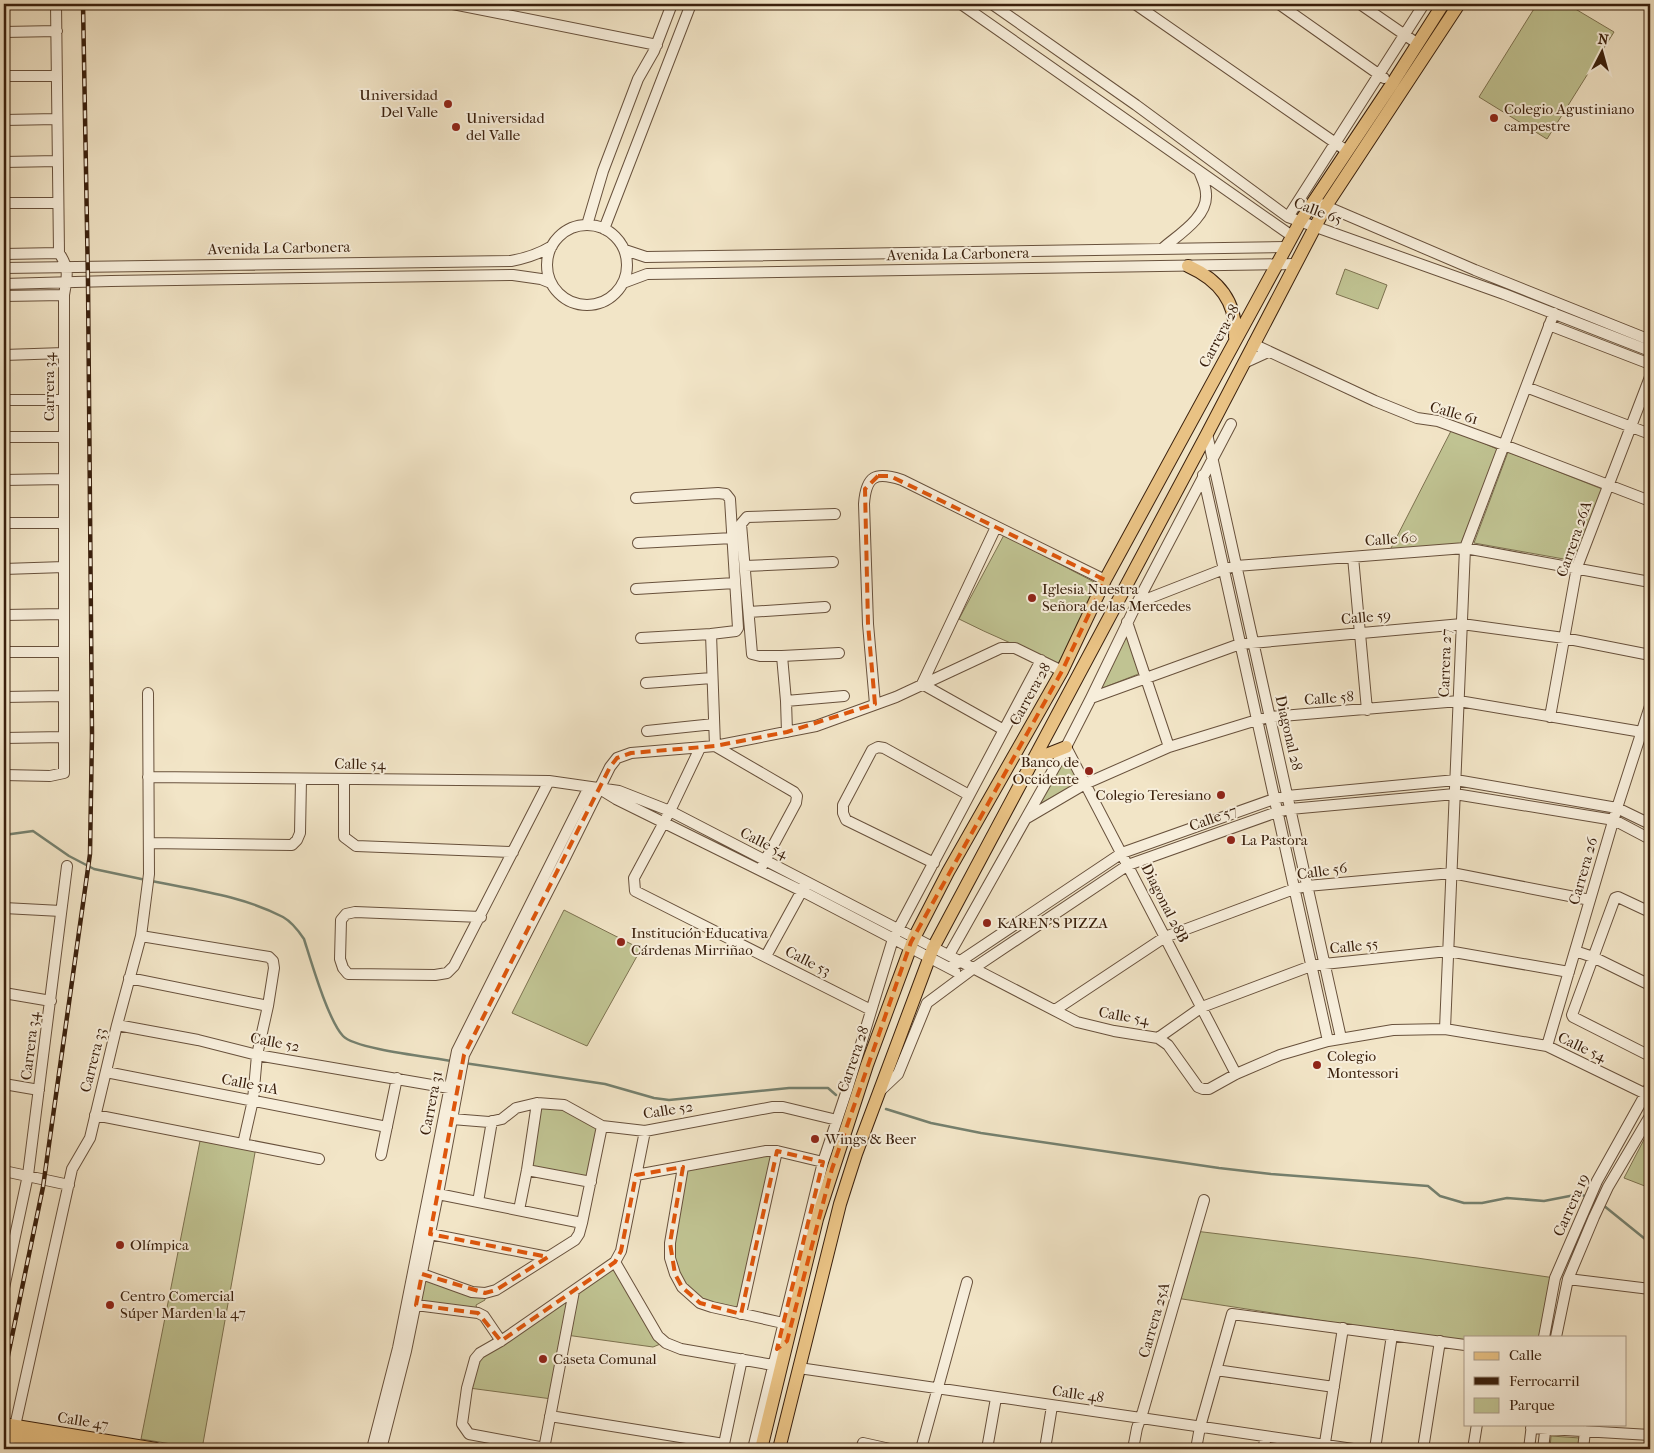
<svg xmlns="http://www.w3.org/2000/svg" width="1654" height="1453" font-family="'IM FELL French Canon',serif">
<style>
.green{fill:#c0c392;stroke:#7d7250}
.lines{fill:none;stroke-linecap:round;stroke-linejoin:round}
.stream{stroke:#75806e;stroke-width:2.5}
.minor-casing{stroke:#68513c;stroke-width:12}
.major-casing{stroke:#3a200d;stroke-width:14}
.minor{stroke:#f7eedb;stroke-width:10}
.major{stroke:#e9c284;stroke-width:12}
.rail-casing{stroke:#3a200d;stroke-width:4.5}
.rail{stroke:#f7eedb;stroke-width:2.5;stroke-dasharray:8;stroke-linecap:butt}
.marked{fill:none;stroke:#df560c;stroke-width:4;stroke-dasharray:10 6;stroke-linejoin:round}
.poi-dot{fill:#8f2418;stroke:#f7eedb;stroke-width:2}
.labels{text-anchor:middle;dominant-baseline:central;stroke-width:4;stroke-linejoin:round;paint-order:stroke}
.poi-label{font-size:15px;fill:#3a200d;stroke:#f7eedb;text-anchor:start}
.street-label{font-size:15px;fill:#3a200d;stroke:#f7eedb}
</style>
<rect width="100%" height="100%" fill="#f2e5c7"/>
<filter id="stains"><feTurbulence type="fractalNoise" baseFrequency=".004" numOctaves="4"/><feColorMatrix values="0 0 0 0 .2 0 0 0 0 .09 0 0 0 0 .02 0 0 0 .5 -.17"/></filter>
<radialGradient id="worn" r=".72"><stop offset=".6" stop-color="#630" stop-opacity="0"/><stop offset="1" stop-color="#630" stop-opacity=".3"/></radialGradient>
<path class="green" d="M1537 4H1567L1614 32 1547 139 1479 97Z
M1345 269 1387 285 1378 309 1336 294Z
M1452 429 1499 450 1460 546 1389 552Z
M1508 452 1602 489 1575 561 1474 543Z
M1004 535 1098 584 1060 665C1026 649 992 636 959 619Z
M1126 635 1141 673 1100 689Z
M1067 756 1080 782 1036 806Z
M564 910 641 949 587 1046 512 1013Z
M537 1103 564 1105 602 1126 591 1182 528 1170Z
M1650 1128V1188L1624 1178Z
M201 1136 256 1147 202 1449 141 1439Z
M777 1151 741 1314 712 1308 682 1287 670 1258 683 1167Z
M1195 1231 1417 1258 1555 1278 1544 1337H1465V1343L1176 1298Z
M615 1264 663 1343 653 1347 566 1335 575 1291Z
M422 1274 485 1293V1300L476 1305 478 1313 416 1305Z
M573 1293 552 1399 469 1388 477 1364 490 1348Z
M1551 1436 1580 1438 1579 1449H1550Z"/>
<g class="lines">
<path class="stream" d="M4 835 33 831 69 856 94 869 146 880
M152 881C196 890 243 896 283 917 292 922 298 930 304 939 311 961 328 1020 343 1036 355 1049 430 1057 451 1061
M464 1063 605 1084 654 1098 669 1100 789 1088H828L836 1095
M886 1109 931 1123 981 1133 1219 1168 1271 1174 1428 1186 1440 1196 1464 1203H1482L1507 1198 1544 1201 1580 1194 1587 1197
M1603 1205 1650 1243"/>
<g class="minor-casing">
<path id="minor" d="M453 4 657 45
M961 4 1292 236
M992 4 1136 105 1288 217 1504 294 1650 351
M1135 4 1347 151
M1279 4 1384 78
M1360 4 1418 44
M4 32 57 31
M4 76H57
M4 120 57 119
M4 162 58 161
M4 203H58
M1321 204 1475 270 1650 340
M1288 217 1424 4
M587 225 603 171 638 79 654 51 672 4
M547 265a40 40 0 1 1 80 0a40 40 0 1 1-80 0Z
M604 229 691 4
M1163 248C1178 235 1208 217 1206 194 1206 186 1202 179 1199 171
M625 250 646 257 1286 247
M4 254 59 253
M4 268 511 261C527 258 539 254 552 246
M623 283 647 274 1295 264
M4 284 111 281 513 275 541 279 551 283
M4 296 64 295
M1549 325 1650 364
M1253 344 1375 401 1417 418 1438 421 1504 445 1650 501
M4 355 64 353
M1244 363 1268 352
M1526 387 1650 434
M4 400H64
M1207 434 1341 1038
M4 437H64
M1203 475 1328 1041
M4 480 64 479
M636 498 718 493 726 494 730 499 738 628 736 631 711 634 715 746 794 792 797 796 796 803 760 870
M4 523H64
M996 527 922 684 1004 730
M638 543 733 538
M1353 557 1367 710
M745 566 833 562
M4 569 64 567
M636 589 735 583
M1137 603 1224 569 1236 566 1465 548 1650 582
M749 612 825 607
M4 615 64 614
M1127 622 1169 747
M641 638 711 634
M4 652H64
M782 656 839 653
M646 683 712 678
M4 697 64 696
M1091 698 1240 644 1462 624 1564 638 1650 655
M786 701 844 696
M875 704 868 624 864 504C866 476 875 471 902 480L1105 580
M1550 717 1577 567 1650 377
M647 731 714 724
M787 732 786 701 782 656H760L752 654 741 524 747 517 835 514
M4 738 64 737
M1066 747 1236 1074
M700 748 670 811 634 878 635 891 871 1010
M4 775 50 776 64 773V295C67 277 70 269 59 253L56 4
M148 777 549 781 619 791 670 811 1077 1022 1114 1031 1158 1038 1168 1045 1198 1087 1203 1089H1209L1236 1074 1280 1055 1328 1041 1393 1030 1445 1029 1547 1046 1650 1096
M344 779V837L356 846 513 852
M603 791 616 799 802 891 955 971
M1027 818 1085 784 1169 747 1257 720 1270 717 1459 701 1642 732 1650 736
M149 843 292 845 297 840 300 833 301 779
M934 863 846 820 843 813V805L872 750 878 747 884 748 969 795
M4 908 61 911
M1650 912 1618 897 1615 898 1572 1015 1573 1017 1650 1056
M481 917 355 912 346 914 341 920 340 959 343 968 348 974 435 975 447 973 454 966 549 781
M141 936 269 957 273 961 274 968 268 1006 257 1055 253 1100 243 1144
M1575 951 1593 957 1650 985
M949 955 1066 747 1091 698 1137 603 1231 424
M766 956 805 885
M950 968 1122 853 1274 799 1287 796 1456 780 1617 808 1650 824
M129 978 268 1006
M4 993 51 1001
M1055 1010 1165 937 1294 889 1307 886 1452 873 1590 900
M117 1025 198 1040 257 1055 455 1089
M1445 1029 1465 548 1554 313
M1158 1038 1202 1007 1311 966 1324 964 1448 951 1569 972
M1547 1046 1617 808 1650 706
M106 1072 387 1127
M4 1084 39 1090
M880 1091 898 1074 927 1003 974 968 1128 865 1277 812 1290 809 1455 794 1614 820 1650 839
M95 1115 319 1159
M452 1119 489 1122 502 1119 516 1108 537 1103 564 1105 602 1126 645 1131 773 1107H783L837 1120
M381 1155 397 1078
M683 1167 670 1243V1258L675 1274 682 1287 700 1303 712 1307 783 1323
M527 1170 591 1182
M4 1171 69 1185
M636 1175 766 1151H777L823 1162
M438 1194 582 1223
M478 1202 492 1121
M519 1210 527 1170 537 1103
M430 1234 548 1257
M615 1262 658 1336 666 1343 681 1349 773 1365
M422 1274 472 1292 485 1293 496 1290 575 1240 579 1234 582 1223 602 1126
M1568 1279 1650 1289
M4 1288 28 1175 67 866
M416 1305 478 1313 484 1316 501 1341
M741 1314 777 1151
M1544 1337 1555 1278 1597 1181 1650 1086
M1556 1337 1568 1279 1594 1217 1608 1187 1650 1116
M799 1368 1353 1449
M1216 1370 1334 1387
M550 1416 724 1444 742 1359
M1531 1428 1650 1435
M545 1448 469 1434 462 1424 467 1388 475 1359 480 1353 501 1341 615 1262 621 1251 645 1131
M8 1449 15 1426 72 1169 90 1138 117 1025 141 936 149 874 148 693
M372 1449 398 1348 457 1051 589 787
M381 1449 406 1351 438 1194 464 1055 562 864 610 767 617 758 631 753 715 746 816 726 896 697 1001 648H1015L1062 671
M544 1449 574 1291
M753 1449 823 1162 847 1090 893 939 1041 660
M861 1449 863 1443 890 1449
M921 1449 967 1282
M987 1449 996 1398
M1045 1449 1052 1406
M1133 1449 1137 1428 1143 1411 1204 1200
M1196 1449 1200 1427 1232 1314 1465 1345
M1263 1449 1266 1437
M1324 1449 1343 1328
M1375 1449 1392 1335
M1423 1449 1440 1341
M1473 1449 1477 1424
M1529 1449 1532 1424
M1543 1449 1546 1424
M1583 1449 1585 1431"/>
</g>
<g class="major-casing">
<path id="major" d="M1188 266C1219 280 1237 302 1235 337
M1033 760 1066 747
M4 1424 156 1449
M4 1435 89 1449
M761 1449 817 1219 867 1065 914 938 948 872 1062 671 1105 580 1300 222 1392 84 1443 4
M779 1449 840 1204 856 1154 933 948 1207 434 1326 206 1459 4"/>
</g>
<use href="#minor" class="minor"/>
<use href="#major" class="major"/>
<g class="rail-casing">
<path id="rail" d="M4 1375 43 1187 90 854 92 734 88 282 83 4"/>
</g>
<use href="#rail" class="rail"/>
</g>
<path class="marked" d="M878 476H890L1105 580 1062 671 911 942 832 1169 787 1341 777 1349 823 1162 777 1151 741 1314 700 1303 682 1287 675 1274 670 1243 683 1167 636 1175 621 1251 615 1262 501 1341 478 1313 416 1305 422 1274 485 1293 496 1290 548 1257 430 1234 464 1055 610 767 617 758 631 753 715 746 787 732 875 704 868 624 865 489Z"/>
<g class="poi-dot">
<circle cx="448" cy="104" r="5"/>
<circle cx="1494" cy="118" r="5"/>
<circle cx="456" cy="127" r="5"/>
<circle cx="1032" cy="598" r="5"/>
<circle cx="1089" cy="771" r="5"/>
<circle cx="1221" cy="795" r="5"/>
<circle cx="1231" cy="840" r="5"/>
<circle cx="987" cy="923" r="5"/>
<circle cx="621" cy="942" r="5"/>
<circle cx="1317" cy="1065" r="5"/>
<circle cx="815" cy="1139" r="5"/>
<circle cx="120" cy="1245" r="5"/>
<circle cx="110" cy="1305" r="5"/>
<circle cx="543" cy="1359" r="5"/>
</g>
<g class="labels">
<g class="poi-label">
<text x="438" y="95" text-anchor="end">Universidad<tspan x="438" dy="17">Del Valle</tspan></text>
<text x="1504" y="109">Colegio Agustiniano<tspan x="1504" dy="17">campestre</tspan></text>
<text x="466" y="118">Universidad<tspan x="466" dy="17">del Valle</tspan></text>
<text x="1042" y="589">Iglesia Nuestra<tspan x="1042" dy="17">Señora de las Mercedes</tspan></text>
<text x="1079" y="762" text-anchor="end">Banco de<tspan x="1079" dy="17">Occidente</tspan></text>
<text x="1211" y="795" text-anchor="end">Colegio Teresiano</text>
<text x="1241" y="840">La Pastora</text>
<text x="997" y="923">KAREN'S PIZZA</text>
<text x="631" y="933">Institución Educativa<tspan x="631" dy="17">Cárdenas Mirriñao</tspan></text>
<text x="1327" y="1056">Colegio<tspan x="1327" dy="17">Montessori</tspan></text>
<text x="825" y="1139">Wings &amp; Beer</text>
<text x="130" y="1245">Olímpica</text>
<text x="120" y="1296">Centro Comercial<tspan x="120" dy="17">Súper Marden la 47</tspan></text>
<text x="553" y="1359">Caseta Comunal</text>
</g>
<g class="street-label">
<text transform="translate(1318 211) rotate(21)">Calle 65</text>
<text transform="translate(279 248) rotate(-1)">Avenida La Carbonera</text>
<text transform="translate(958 254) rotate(-1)">Avenida La Carbonera</text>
<text transform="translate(1219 336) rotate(-62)">Carrera 28</text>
<text transform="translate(49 387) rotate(-90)">Carrera 34</text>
<text transform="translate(1454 413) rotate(16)">Calle 61</text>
<text transform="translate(1391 539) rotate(-4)">Calle 60</text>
<text transform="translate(1574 539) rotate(-71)">Carrera 26A</text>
<text transform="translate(1366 617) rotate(-5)">Calle 59</text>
<text transform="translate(1445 663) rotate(-88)">Carrera 27</text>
<text transform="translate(1030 694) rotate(-61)">Carrera 28</text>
<text transform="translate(1329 698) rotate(-4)">Calle 58</text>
<text transform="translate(1289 733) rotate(77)">Diagonal 28</text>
<text transform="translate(360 764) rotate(1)">Calle 54</text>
<text transform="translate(1213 818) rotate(-20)">Calle 57</text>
<text transform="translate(764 843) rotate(27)">Calle 54</text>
<text transform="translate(1322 871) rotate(-8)">Calle 56</text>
<text transform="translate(1583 871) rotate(-74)">Carrera 26</text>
<text transform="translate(1165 903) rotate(63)">Diagonal 28B</text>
<text transform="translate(1354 946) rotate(-6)">Calle 55</text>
<text transform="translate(808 961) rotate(27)">Calle 53</text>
<text transform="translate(1124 1016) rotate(10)">Calle 54</text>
<text transform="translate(275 1042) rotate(11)">Calle 52</text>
<text transform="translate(30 1046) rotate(-83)">Carrera 34</text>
<text transform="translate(1582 1047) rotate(25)">Calle 54</text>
<text transform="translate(853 1059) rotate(-71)">Carrera 28</text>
<text transform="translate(93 1060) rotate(-76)">Carrera 33</text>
<text transform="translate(250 1084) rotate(11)">Calle 51A</text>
<text transform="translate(431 1103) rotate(-79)">Carrera 31</text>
<text transform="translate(668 1110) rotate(-9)">Calle 52</text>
<text transform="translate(1571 1205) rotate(-66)">Carrera 19</text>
<text transform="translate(1154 1320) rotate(-74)">Carrera 25A</text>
<text transform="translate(1078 1394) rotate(8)">Calle 48</text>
<text transform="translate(83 1421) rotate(9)">Calle 47</text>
</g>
</g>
<rect width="1654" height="1453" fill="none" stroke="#f2e5c7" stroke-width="20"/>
<rect x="5" y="5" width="1644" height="1443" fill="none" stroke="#3a200d" stroke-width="2.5"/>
<rect x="10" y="10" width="1634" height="1433" fill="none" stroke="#3a200d"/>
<rect x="1464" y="1336" width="162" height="90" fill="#f7eedb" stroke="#ab9c89"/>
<rect x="1474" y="1352" width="25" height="8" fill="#e9c284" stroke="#ab9c89"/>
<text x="1509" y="1360" font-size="15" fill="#3a200d">Calle</text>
<rect x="1474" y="1377" width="25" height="8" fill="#3a200d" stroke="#ab9c89"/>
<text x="1509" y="1386" font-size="15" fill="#3a200d">Ferrocarril</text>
<rect x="1474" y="1398" width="25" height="15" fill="#c0c392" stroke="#ab9c89"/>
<text x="1509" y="1410" font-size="15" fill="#3a200d">Parque</text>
<g transform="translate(1602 52) rotate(6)" stroke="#f7eedb" stroke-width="4" paint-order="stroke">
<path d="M0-4L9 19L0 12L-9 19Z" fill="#3a200d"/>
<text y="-8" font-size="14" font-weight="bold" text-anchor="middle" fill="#3a200d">N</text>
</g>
<rect width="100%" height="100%" filter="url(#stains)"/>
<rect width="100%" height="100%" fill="url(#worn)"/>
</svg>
